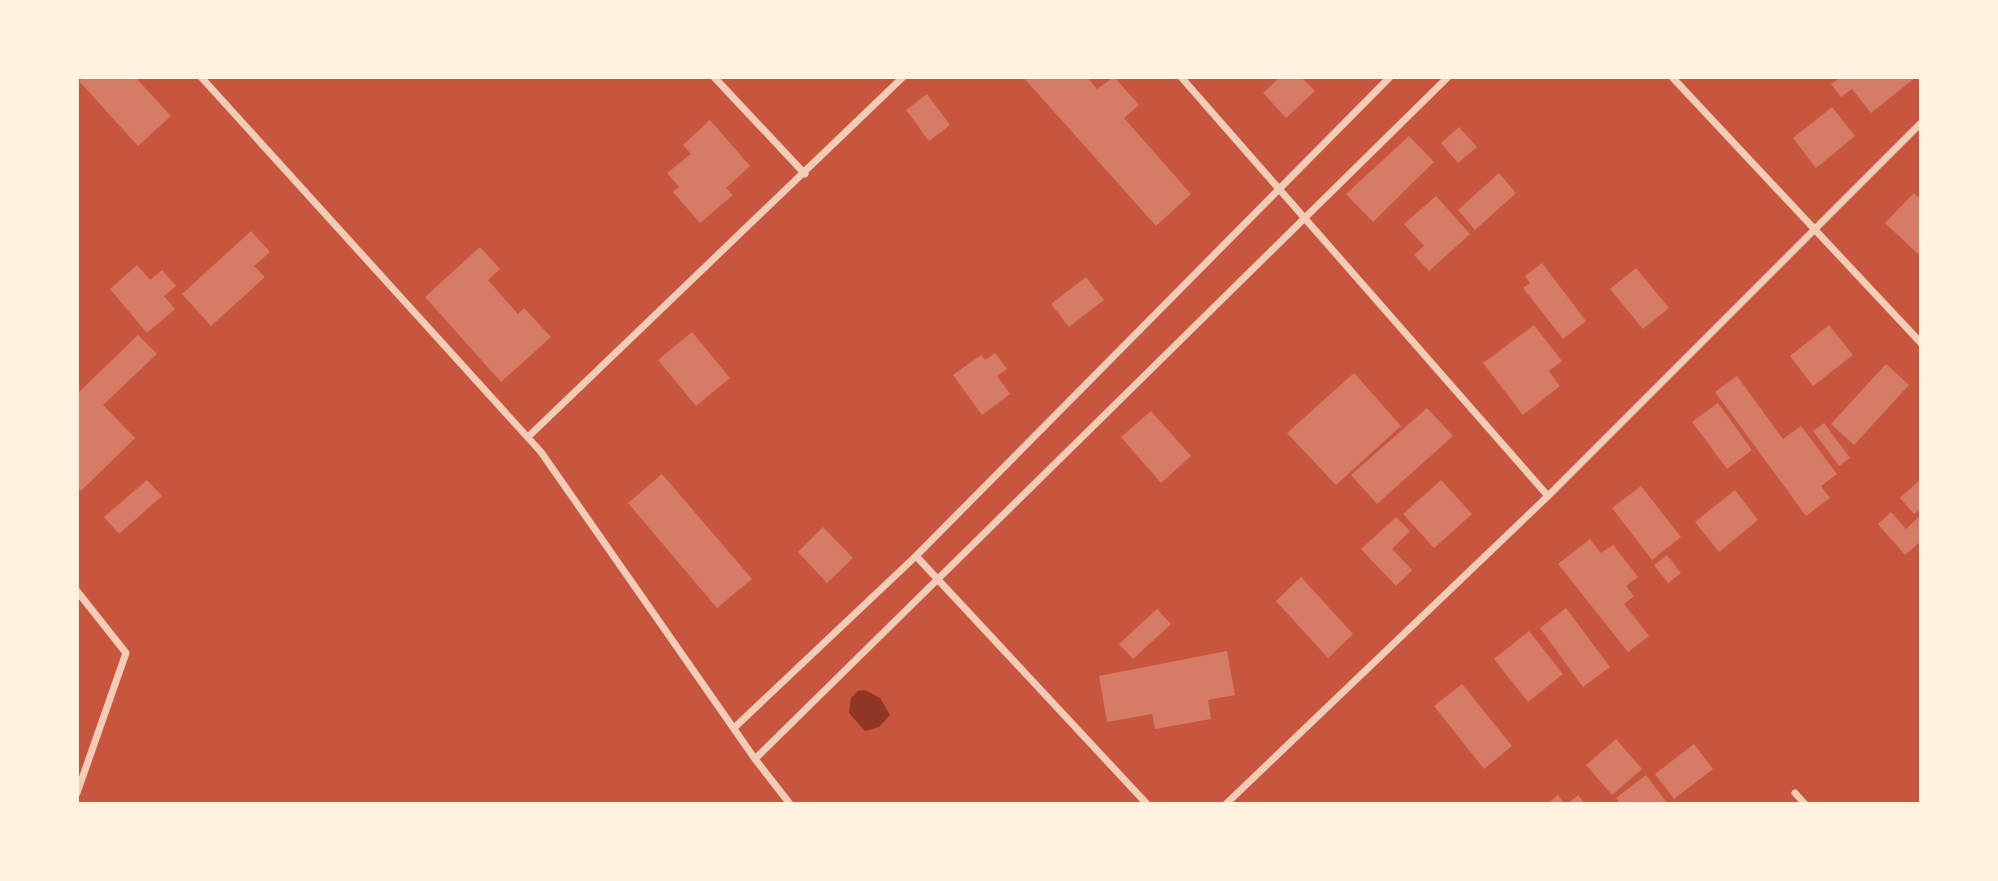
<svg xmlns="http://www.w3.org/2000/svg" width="1998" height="881" font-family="'Golos Text',sans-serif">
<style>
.water{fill:#8f3625}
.building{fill:#d67c66}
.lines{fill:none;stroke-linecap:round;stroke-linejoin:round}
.minor{stroke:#f1ccb7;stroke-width:7}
</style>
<rect width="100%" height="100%" fill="#c8553d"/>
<path class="water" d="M865 690 880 698 890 715 879 727 865 731 849 713 851 698 858 691Z"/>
<path class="building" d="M84 77H135L171 116 138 146 79 81Z
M1023 77H1087L1097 89 1114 77 1139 105 1124 118 1191 194 1156 226Z
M1280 77H1301L1315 91 1286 118 1263 93Z
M1841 77H1916L1871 113 1852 89 1841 97 1831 84Z
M927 94 950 125 929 141 906 110Z
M1832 107 1855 136 1816 168 1793 138Z
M710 120 750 166 726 188 733 195 700 223 673 192 679 187 667 173 691 154 683 145Z
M1459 127 1477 147 1458 163 1441 143Z
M1409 136 1434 162 1373 222 1346 194Z
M1499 173 1516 193 1475 230 1458 210Z
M1914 193 1921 200V251L1918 254 1885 223Z
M1436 196 1470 234 1429 271 1414 255 1424 246 1404 224Z
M251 231 270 252 254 266 265 277 211 326 182 294Z
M480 247 500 269 488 280 518 314 524 308 551 337 501 382 425 297Z
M1542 263 1586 321 1563 339 1523 288 1530 283 1525 276Z
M137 265 150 280 162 270 176 286 164 296 175 309 147 333 110 289Z
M1636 268 1669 308 1643 329 1610 289Z
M1086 277 1104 300 1069 327 1051 304Z
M1534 325 1562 361 1549 371 1560 386 1523 415 1483 363Z
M1829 325 1853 355 1813 386 1790 356Z
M692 332 730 378 696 406 658 360Z
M138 335 157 354 103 405 135 438 81 491 77 487V394Z
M995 353 1007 369 997 376 1010 394 982 415 953 375 981 355 985 360Z
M1886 364 1909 385 1854 445 1831 424Z
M1354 373 1401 426 1336 485 1287 433Z
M1737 376 1783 439 1801 426 1837 474 1821 486 1830 498 1806 516 1715 392Z
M1718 403 1752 450 1727 469 1692 422Z
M1427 408 1453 436 1377 504 1351 475Z
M1151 411 1191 456 1161 483 1121 437Z
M1824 423 1850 458 1839 466 1813 431Z
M662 474 752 579 717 608 628 503Z
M1921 479V508L1914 514 1900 498Z
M147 480 162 496 119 534 104 517Z
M1441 480 1472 514 1434 548 1403 514Z
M1641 486 1681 537 1652 560 1612 508Z
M1735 490 1758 520 1719 552 1695 522Z
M1891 512 1906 529 1921 515V541L1905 555 1878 524Z
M1396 517 1410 531 1392 549 1412 570 1396 586 1361 549Z
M823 527 853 558 827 583 798 552Z
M1590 539 1601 553 1613 545 1638 577 1626 586 1634 596 1624 604 1649 636 1628 652 1558 564Z
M1667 555 1681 573 1668 583 1654 565Z
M1301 577 1353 634 1328 658 1276 601Z
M1566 608 1610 667 1583 687 1540 628Z
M1157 609 1171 624 1133 659 1119 644Z
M1529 631 1563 674 1528 702 1494 659Z
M1227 651 1235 695 1208 700 1211 719 1155 729 1152 714 1107 722 1099 676Z
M1462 684 1512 746 1484 769 1434 706Z
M1616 739 1642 769 1612 795 1586 765Z
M1694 744 1713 769 1674 799 1655 774Z
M1646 775 1668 804H1620L1616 798Z
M1558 795 1565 804H1547Z
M1578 795 1585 804H1567Z"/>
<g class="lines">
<path class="minor" d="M201 77 541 452 755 759 790 804
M714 77 805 174
M1181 77 1548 496
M1672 77 1921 343
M528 437 903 77
M916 556 1147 804
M77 591 126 653 77 793
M734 728 916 556 1390 77
M755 759 1448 77
M1795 793 1805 804
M1226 804 1548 496 1921 123"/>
</g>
<rect width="1998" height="881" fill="none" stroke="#fff3e0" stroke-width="158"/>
</svg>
